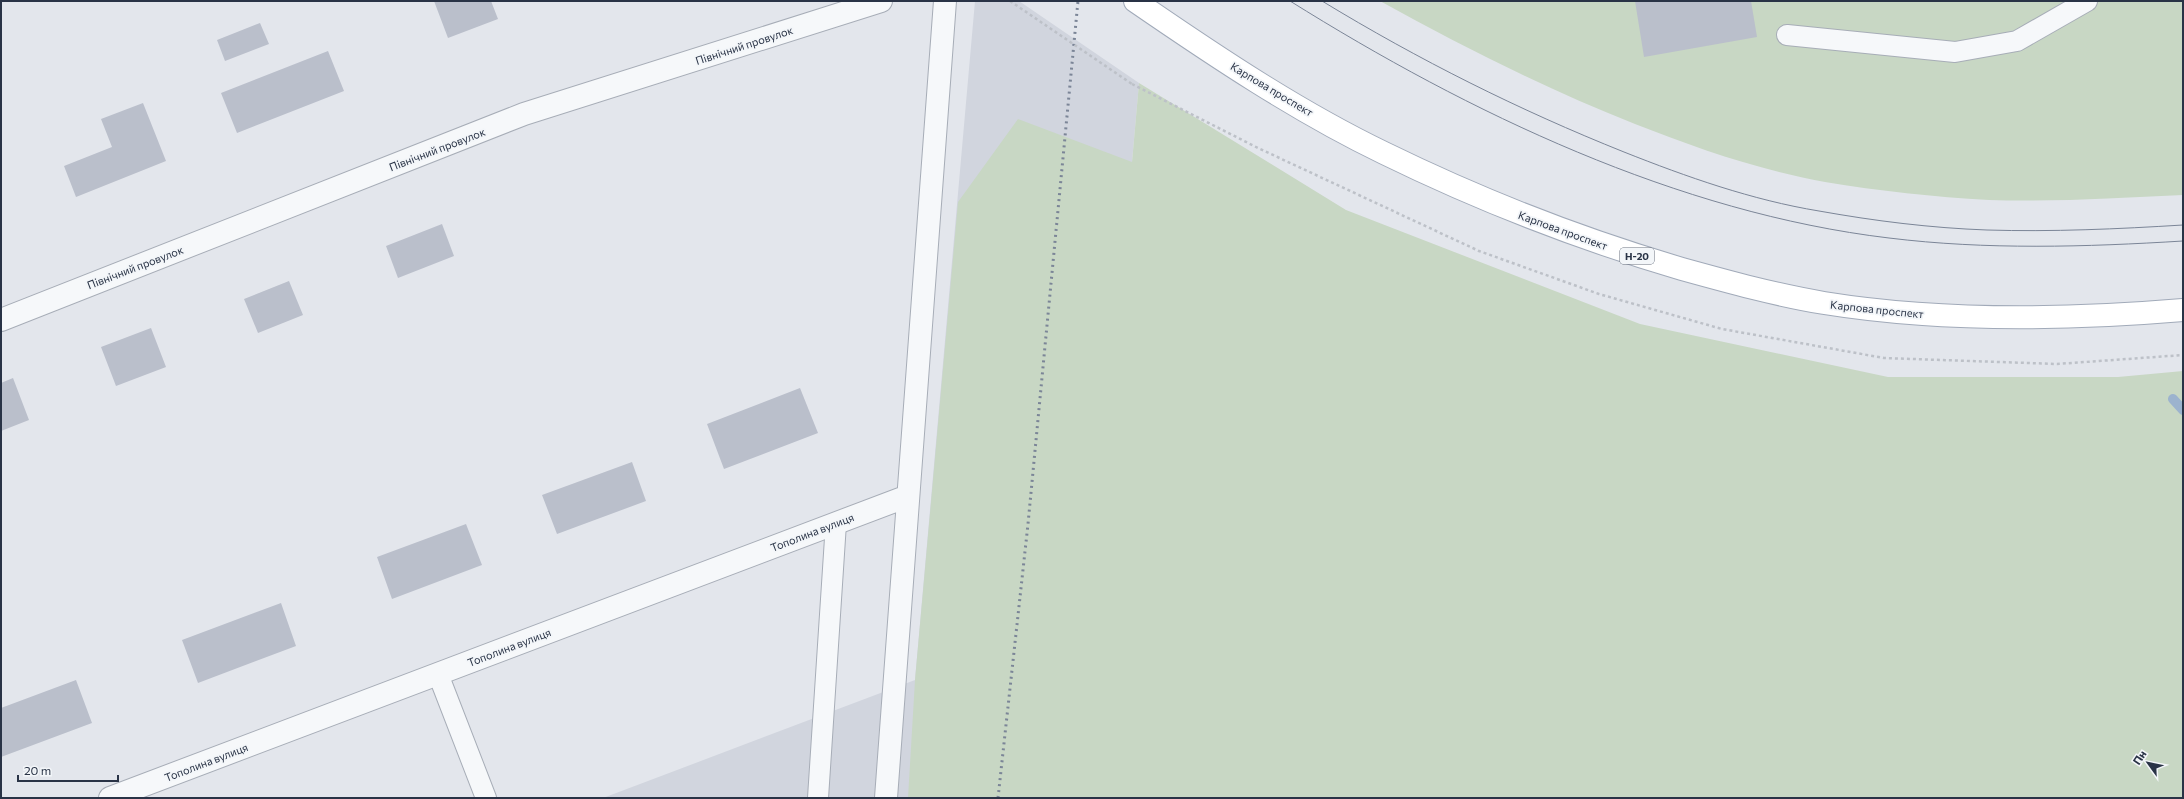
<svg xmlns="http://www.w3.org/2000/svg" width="2184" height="799" font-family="Commissioner,sans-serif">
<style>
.built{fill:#d1d5de}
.green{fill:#c8d7c4}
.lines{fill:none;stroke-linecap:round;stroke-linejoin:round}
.stream{stroke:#9cb3ce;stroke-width:10}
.building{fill:#babfcb}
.service-casing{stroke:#a7adb7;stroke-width:22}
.minor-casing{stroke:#a7adb7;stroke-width:24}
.primary-casing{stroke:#a1aab9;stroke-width:24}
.path{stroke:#bdc1c8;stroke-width:2.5;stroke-dasharray:3 3;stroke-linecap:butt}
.service{stroke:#f6f8fa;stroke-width:20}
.minor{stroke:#f6f8fa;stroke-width:22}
.primary{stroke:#fff;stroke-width:22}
.tram{stroke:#7b8597;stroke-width:1}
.rail{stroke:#7b8597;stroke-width:3;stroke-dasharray:2 4;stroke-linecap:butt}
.path-bridge{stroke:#bdc1c8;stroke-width:2.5;stroke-dasharray:3 3;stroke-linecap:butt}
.labels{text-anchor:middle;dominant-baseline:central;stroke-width:3.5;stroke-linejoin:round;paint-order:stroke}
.shield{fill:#f3f6f9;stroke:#666e7c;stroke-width:1}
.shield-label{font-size:10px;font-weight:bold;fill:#293346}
.street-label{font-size:11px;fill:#293346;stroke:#f3f6f9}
</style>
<rect width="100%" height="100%" fill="#e3e6ec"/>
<path class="built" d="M975 1H1019L1139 83 1112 387 1082 798H603L915 680Z"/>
<path class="green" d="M1380 1H2183V195C2118 198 2053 202 1989 200 1934 197 1879 191 1825 182 1759 170 1696 148 1635 124 1547 89 1463 47 1380 1Z
M1139 83 1346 210 1640 324 1888 377H2118L2183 371V798H908L915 680 958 202 1018 119 1132 162Z"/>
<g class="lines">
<path class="stream" d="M2173 399 2183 410"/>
</g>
<path class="building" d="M434 1H491L498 19 448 38Z
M1635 1H1751L1757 37 1644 57Z
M260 23 269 44 225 61 217 40Z
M328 51 344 91 237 133 221 93Z
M143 103 166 161 76 197 64 166 112 147 101 119Z
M442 224 454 256 398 278 386 246Z
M289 281 303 315 258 333 244 299Z
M151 328 166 367 116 386 101 347Z
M13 378 29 420 1 431V383Z
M800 388 818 433 724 469 707 424Z
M632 462 646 501 557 534 542 495Z
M466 524 482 565 392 599 377 557Z
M281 603 296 646 198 683 182 640Z
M76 680 92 723 1 757V708Z"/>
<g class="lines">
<g class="service-casing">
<path id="service" d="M1787 35 1955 52 2017 41 2087 1
M438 674 486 798
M818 798 836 523"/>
</g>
<g class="minor-casing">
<path id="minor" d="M1 320 524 114 881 1
M110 798 908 496
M886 798 945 1"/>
</g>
<g class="primary-casing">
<path id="primary" d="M1135 1C1215 56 1297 111 1384 153 1480 200 1580 239 1682 269 1729 282 1776 295 1824 303 1942 322 2064 320 2183 310"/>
</g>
<path class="path" d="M1132 84 1258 148 1479 251 1599 294 1722 329 1884 358 2057 364 2183 355"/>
<use href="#service" class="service"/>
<use href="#minor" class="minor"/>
<use href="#primary" class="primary"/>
<path class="tram" d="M1290 1C1469 113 1678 213 1889 238 1986 250 2086 247 2183 241
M1322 1C1419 60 1519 110 1624 152 1687 177 1752 200 1819 211 1875 221 1931 228 1987 230 2052 232 2118 229 2183 225"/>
<path class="rail" d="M998 798 1028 524 1078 1"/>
<path class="path-bridge" d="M1010 1 1132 84"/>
</g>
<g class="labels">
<rect class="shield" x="1620" y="248" width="34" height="16" rx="3"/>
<g class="shield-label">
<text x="1637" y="256">Н-20</text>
</g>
<g class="street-label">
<text transform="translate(744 45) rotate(-18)">Північний провулок</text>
<text transform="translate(1272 89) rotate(31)">Карпова проспект</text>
<text transform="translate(437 149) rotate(-21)">Північний провулок</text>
<text transform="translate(1563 230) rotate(20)">Карпова проспект</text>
<text transform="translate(135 267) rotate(-21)">Північний провулок</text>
<text transform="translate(1877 309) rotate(6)">Карпова проспект</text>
<text transform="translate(812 532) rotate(-21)">Тополина вулиця</text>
<text transform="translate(509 647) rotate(-21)">Тополина вулиця</text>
<text transform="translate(206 762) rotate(-21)">Тополина вулиця</text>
</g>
</g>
<rect width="2184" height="799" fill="none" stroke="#293346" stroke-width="4"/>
<g transform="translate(2148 763) rotate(303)" stroke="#f3f6f9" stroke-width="3" paint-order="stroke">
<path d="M0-3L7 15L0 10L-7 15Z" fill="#293346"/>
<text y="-6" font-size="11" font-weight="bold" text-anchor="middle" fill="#293346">Пн</text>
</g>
<path d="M18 775v6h100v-6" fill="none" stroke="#293346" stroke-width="2"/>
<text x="24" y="775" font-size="12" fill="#293346" stroke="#f3f6f9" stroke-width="3" paint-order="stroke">20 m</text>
</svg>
